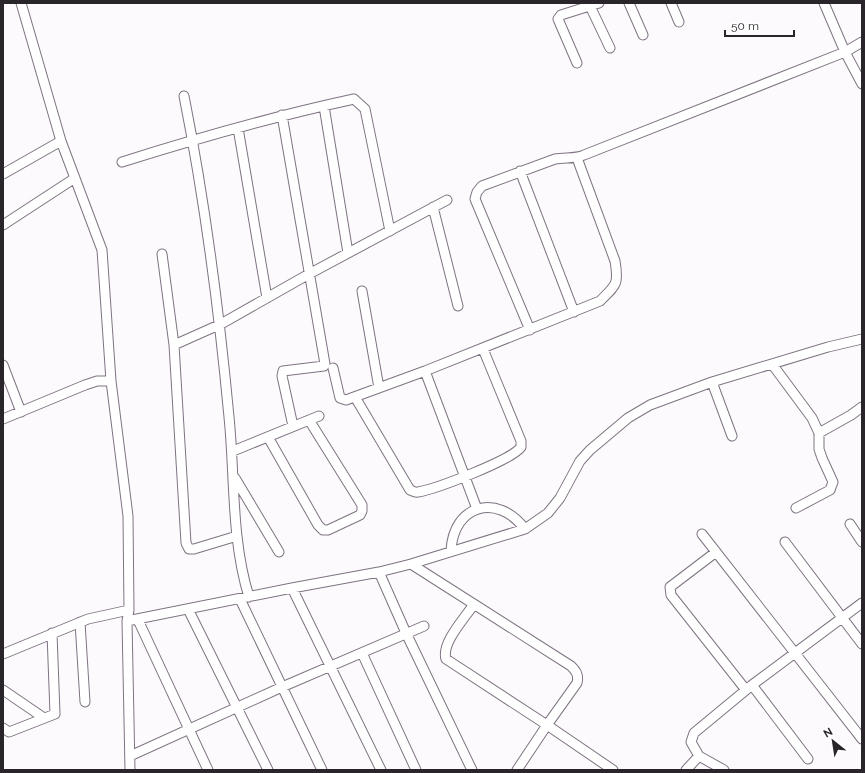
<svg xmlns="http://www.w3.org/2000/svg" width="865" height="773" font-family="Raleway,sans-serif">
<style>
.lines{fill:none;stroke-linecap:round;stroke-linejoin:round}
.minor-casing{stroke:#7f7382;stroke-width:11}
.minor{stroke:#fff;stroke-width:9}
</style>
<rect width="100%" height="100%" fill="#fcfafd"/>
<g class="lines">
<g class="minor-casing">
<path id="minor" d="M21 3 61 141 102 250 111 381 128 516 129 610 127 621 130 770
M629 3 643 35
M671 3 679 22
M824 3 845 52 862 84
M590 6 610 48
M577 63 558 19 561 15 599 3
M184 96C205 202 219 310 229 417 235 476 231 539 249 597
M324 106 348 253
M282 115 325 364 324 366 283 371 282 376 293 426
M238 128 267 298
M122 162C198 138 275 116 354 99L365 109 390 231
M520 171 574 312
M3 174 61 141
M433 207 458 306
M3 225 75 178
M162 254 174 345 186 543 189 549H194L237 536
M362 291 379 388
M530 330 475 199 477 192 482 186 555 159C565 157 575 159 584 155L845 52 862 42
M174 345 221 324 309 274 447 200
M772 364 812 418 819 433V449L822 458 833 482 830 490 796 508
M3 365 21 412
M333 368 340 398 346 400 425 371 600 301C616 285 619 285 615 261L577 158
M425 371 477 509
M712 382 732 436
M355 397 410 490C413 491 415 493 418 492 436 489 512 460 521 447V441L483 349
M3 419 85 385 97 381H111
M819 433 851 415 862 407
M268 437 318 525 323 530H328L360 515 362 511V505L309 420
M233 451 319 416
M235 478 279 552
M850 524 862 542
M702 534 862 739
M785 542 862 644
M451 551C453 505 497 492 525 529
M716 552 670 587 671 595 746 690
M379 572 406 633 472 770
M292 588 381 770
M240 599 322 770
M474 604C465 618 441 643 446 659L547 725 517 770
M188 609 268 770
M138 620 208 770
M127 621 292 588 379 572 411 564
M80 622 85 702
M362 653 416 770
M3 654 88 619 129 610
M752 685 808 759
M3 690 44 718
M3 728 9 732 55 714 52 633
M130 756 282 687 424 626
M699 756 691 742 694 733 752 685 862 603
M613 770 547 725 577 683C579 675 576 671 571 666L411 564 525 529 548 513 560 498 580 461 590 450 628 418 650 405 712 382 828 347 862 339
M686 770 699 756 724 770"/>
</g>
<use href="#minor" class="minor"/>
</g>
<rect width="865" height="773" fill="none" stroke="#2a242b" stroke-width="8"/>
<g transform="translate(833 741) rotate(330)" stroke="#ffffff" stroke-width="3" paint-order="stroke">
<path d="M0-3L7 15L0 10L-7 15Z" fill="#2a242b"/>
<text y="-6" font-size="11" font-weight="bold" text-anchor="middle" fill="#2a242b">N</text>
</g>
<path d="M725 30v6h69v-6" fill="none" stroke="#2a242b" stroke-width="2"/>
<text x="731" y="30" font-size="12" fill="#2a242b" stroke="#ffffff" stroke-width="3" paint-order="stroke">50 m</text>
</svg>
